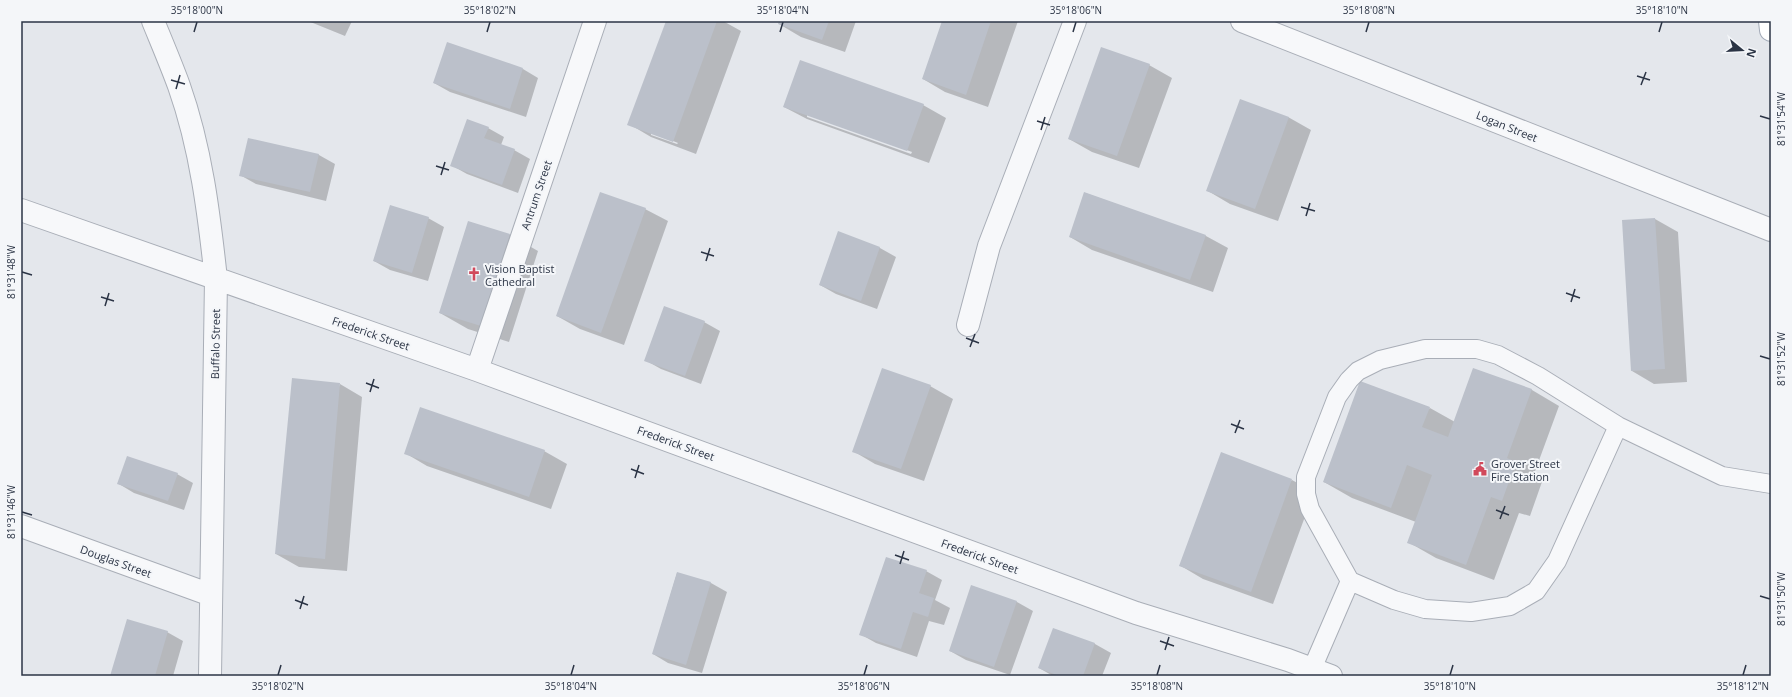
<svg xmlns="http://www.w3.org/2000/svg" width="1792" height="697" font-family="'Open Sans',sans-serif">
<style>
.shadow{fill:#0003;fill-rule:evenodd}
.building{fill:#bbc0ca}
.lines{fill:none;stroke-linecap:round;stroke-linejoin:round}
.service-casing{stroke:#a9aeb7;stroke-width:20}
.minor-casing{stroke:#a9aeb7;stroke-width:24}
.primary-casing{stroke:#a3abb8;stroke-width:24}
.service{stroke:#f7f8fa;stroke-width:18}
.minor{stroke:#f7f8fa;stroke-width:22}
.primary{stroke:#fff;stroke-width:22}
.ticks{fill:none;stroke:#2b3445;stroke-width:1.5}
.labels{text-anchor:middle;dominant-baseline:central;stroke-width:4;stroke-linejoin:round;paint-order:stroke}
.street-label{font-size:11px;fill:#2b3445;stroke:#f4f6f9}
.poi-label{font-size:11px;fill:#2b3445;stroke:#f4f6f9;text-anchor:start}
.neatline{fill:none;stroke:#2b3445;stroke-width:1.5}
.ticks-label{font-size:10px;text-anchor:middle;fill:#2b3445}
</style>
<rect width="100%" height="100%" fill="#e4e7ec"/>
<path class="shadow" d="M308 21H352L345 36Z
M667 21H723L741 31 696 154 651 137 629 124ZM651 132 678 143 677 144 651 135Z
M780 21H856L845 52 801 37 779 24Z
M943 21H1018L988 107 945 92 923 79Z
M1149 65 1172 78 1139 168 1092 152 1069 139Z
M523 69 538 78 526 117 450 92 434 83Z
M923 105 946 118 929 163 807 119 784 107ZM807 114 912 152 911 154 807 117Z
M1288 117 1311 130 1278 221 1230 204 1208 191Z
M488 128 504 137 501 145 514 150 530 159 518 193 467 174 451 165Z
M249 139 319 155 335 164 326 201 256 184 240 175Z
M1085 193 1206 236 1228 248 1213 292 1092 250 1070 237Z
M645 209 668 221 624 345 580 329 557 316Z
M428 218 444 227 428 281 390 270 374 261Z
M1655 219 1678 232 1687 382 1654 384 1632 371Z
M469 222 510 235 538 251 509 342 468 329 440 313Z
M839 233 880 248 896 257 877 309 836 294 820 285Z
M704 322 720 331 701 384 661 369 645 360Z
M1474 369 1532 390 1559 406 1534 474 1543 479 1530 516 1519 513 1494 580 1436 558 1408 542 1416 522 1352 498 1324 482 1430 408 1455 422Z
M340 384 362 397 347 571 299 567 276 554Z
M930 386 953 399 924 481 875 464 853 451Z
M544 451 567 464 551 509 427 466 405 453Z
M177 474 193 483 184 510 134 493 119 484Z
M1292 480 1314 492 1273 604 1203 579 1181 566Z
M926 571 942 580 935 600 950 608 944 625 929 621 917 657 876 643 860 634Z
M677 573 711 583 727 592 702 673 668 663 653 654Z
M972 586 1017 602 1033 611 1010 675 966 660 950 651Z
M1054 629 1095 644 1111 653 1102 676H1053L1039 668Z
M167 632 183 641 173 676H111Z"/>
<path class="building" d="M666 21H717L673 142 627 125Z
M779 21H829L822 40 778 24Z
M942 21H991L966 95 922 79Z
M447 42 523 68 510 109 433 83Z
M1101 47 1150 64 1117 156 1068 139Z
M800 60 924 104 907 151 783 107Z
M1240 99 1289 117 1255 209 1206 191Z
M467 119 489 127 484 138 515 149 502 185 450 166Z
M248 138 319 154 310 192 239 176Z
M600 192 646 208 601 333 556 316Z
M1084 192 1206 235 1190 280 1069 237Z
M390 205 429 217 412 273 373 261Z
M1655 218 1665 369 1631 371 1622 220Z
M468 221 510 234 481 326 439 313Z
M838 231 880 247 861 301 819 285Z
M664 306 705 321 685 376 644 361Z
M882 368 931 385 901 469 852 452Z
M1473 368 1532 389 1507 458 1516 462 1502 501 1491 497 1466 565 1407 543 1432 475 1407 465 1391 508 1323 482 1360 381 1430 407 1422 427 1448 437Z
M292 378 340 383 325 559 275 554Z
M420 407 545 450 529 497 404 454Z
M1221 452 1292 479 1251 592 1179 566Z
M127 456 178 473 168 501 117 484Z
M886 557 927 570 919 593 934 598 928 617 913 612 901 649 859 635Z
M677 572 711 582 686 665 652 654Z
M971 585 1017 601 994 667 949 651Z
M127 619 168 631 155 676H110Z
M1053 628 1095 643 1083 676H1059L1038 668Z"/>
<g class="lines">
<g class="service-casing">
<path id="service" d="M1350 581 1394 600 1425 609 1471 612 1510 606 1536 591 1557 561 1618 426
M1312 669 1350 581 1310 509 1306 494V477L1337 397 1349 380 1358 371 1380 360 1425 349H1477L1498 355 1538 376 1618 426 1722 476 1771 484"/>
</g>
<g class="minor-casing">
<path id="minor" d="M153 21C162 43 171 64 179 86 201 148 209 214 216 279L210 676
M1242 21 1771 230
M21 210 477 370 1136 613 1288 660 1331 676
M968 325 989 246 1075 21
M477 370 595 21
M21 526 211 595"/>
</g>
<g class="primary-casing">
<path id="primary" d="M1770 21 1771 30"/>
</g>
<use href="#service" class="service"/>
<use href="#minor" class="minor"/>
<use href="#primary" class="primary"/>
</g>
<path class="ticks" d="M194 32 197 22M487 32 490 22M780 32 783 22M1073 32 1076 22M1366 32 1369 22M1659 32 1662 22M1637 76 1650 80M171 80 185 84M1641 85 1646 72M176 89 180 75M1760 116 1770 119M1037 121 1050 125M1041 130 1045 117M436 166 449 170M441 175 445 162M1301 207 1315 211M1306 216 1310 203M701 252 714 256M706 261 710 248M22 272 32 275M1566 293 1580 298M101 297 114 301M1571 302 1575 289M105 306 109 293M966 338 979 343M970 347 975 334M1760 356 1770 359M366 383 379 388M370 392 374 379M1231 424 1244 429M1235 433 1240 420M631 469 644 474M635 478 639 465M1496 510 1509 515M22 512 32 515M1500 519 1505 506M895 555 909 560M900 564 904 551M1760 596 1770 599M295 600 308 605M300 609 304 596M1160 641 1174 646M1165 650 1169 637M278 675 281 665M571 675 574 665M864 675 867 665M1157 675 1160 665M1450 675 1453 665M1743 675 1746 665"/>
<defs>
<g id="church-bare" transform="scale(1.08)"><path d="M-1.2-6h2.4v3.5h3.3v2.4h-3.3V6h-2.4V-.1h-3.3v-2.4h3.3Z" fill="#d1495b" stroke="#f4f6f9" stroke-width="2.5" paint-order="stroke"/></g>
<g id="civic-bare" transform="scale(1.08)"><path d="M-.6-6.5H3V-4.5H.6V-3L4-1V1h2V6H-6V1h2V-1L-.6-3ZM-1.2 2.5V6h2.4V2.5Z" fill="#d1495b" stroke="#f4f6f9" stroke-width="2.5" paint-order="stroke"/></g>
</defs>
<g fill-rule="evenodd">
<use href="#church-bare" x="474" y="274"/>
<use href="#civic-bare" x="1480" y="469"/>
</g>
<g class="labels">
<g class="street-label">
<text transform="translate(1507 126) rotate(22)">Logan Street</text>
<text transform="translate(536 195) rotate(-71)">Antrum Street</text>
<text transform="translate(371 333) rotate(19)">Frederick Street</text>
<text transform="translate(215 344) rotate(-89)">Buffalo Street</text>
<text transform="translate(676 443) rotate(20)">Frederick Street</text>
<text transform="translate(980 556) rotate(20)">Frederick Street</text>
<text transform="translate(116 561) rotate(20)">Douglas Street</text>
</g>
<g class="poi-label">
<text x="485" y="268">Vision Baptist<tspan x="485" dy="13">Cathedral</tspan></text>
<text x="1491" y="463">Grover Street<tspan x="1491" dy="13">Fire Station</tspan></text>
</g>
</g>
<rect width="1792" height="697" fill="none" stroke="#f4f6f9" stroke-width="44"/>
<g transform="translate(1742 50) rotate(108)" stroke="#f4f6f9" stroke-width="3" paint-order="stroke">
<path d="M0-3L7 15L0 10L-7 15Z" fill="#2b3445"/>
<text y="-6" font-size="11" font-weight="bold" text-anchor="middle" fill="#2b3445">N</text>
</g>
<rect x="22" y="22" width="1748" height="653" class="neatline"/>
<g class="ticks-label">
<text x="197" y="14">35°18'00"N</text>
<text x="490" y="14">35°18'02"N</text>
<text x="783" y="14">35°18'04"N</text>
<text x="1076" y="14">35°18'06"N</text>
<text x="1369" y="14">35°18'08"N</text>
<text x="1662" y="14">35°18'10"N</text>
<text transform="translate(1781 119) rotate(-90)" y="4">81°31'54"W</text>
<text transform="translate(11 272) rotate(-90)" y="4">81°31'48"W</text>
<text transform="translate(1781 359) rotate(-90)" y="4">81°31'52"W</text>
<text transform="translate(11 512) rotate(-90)" y="4">81°31'46"W</text>
<text transform="translate(1781 599) rotate(-90)" y="4">81°31'50"W</text>
<text x="278" y="690">35°18'02"N</text>
<text x="571" y="690">35°18'04"N</text>
<text x="864" y="690">35°18'06"N</text>
<text x="1157" y="690">35°18'08"N</text>
<text x="1450" y="690">35°18'10"N</text>
<text x="1743" y="690">35°18'12"N</text>
</g>
</svg>
